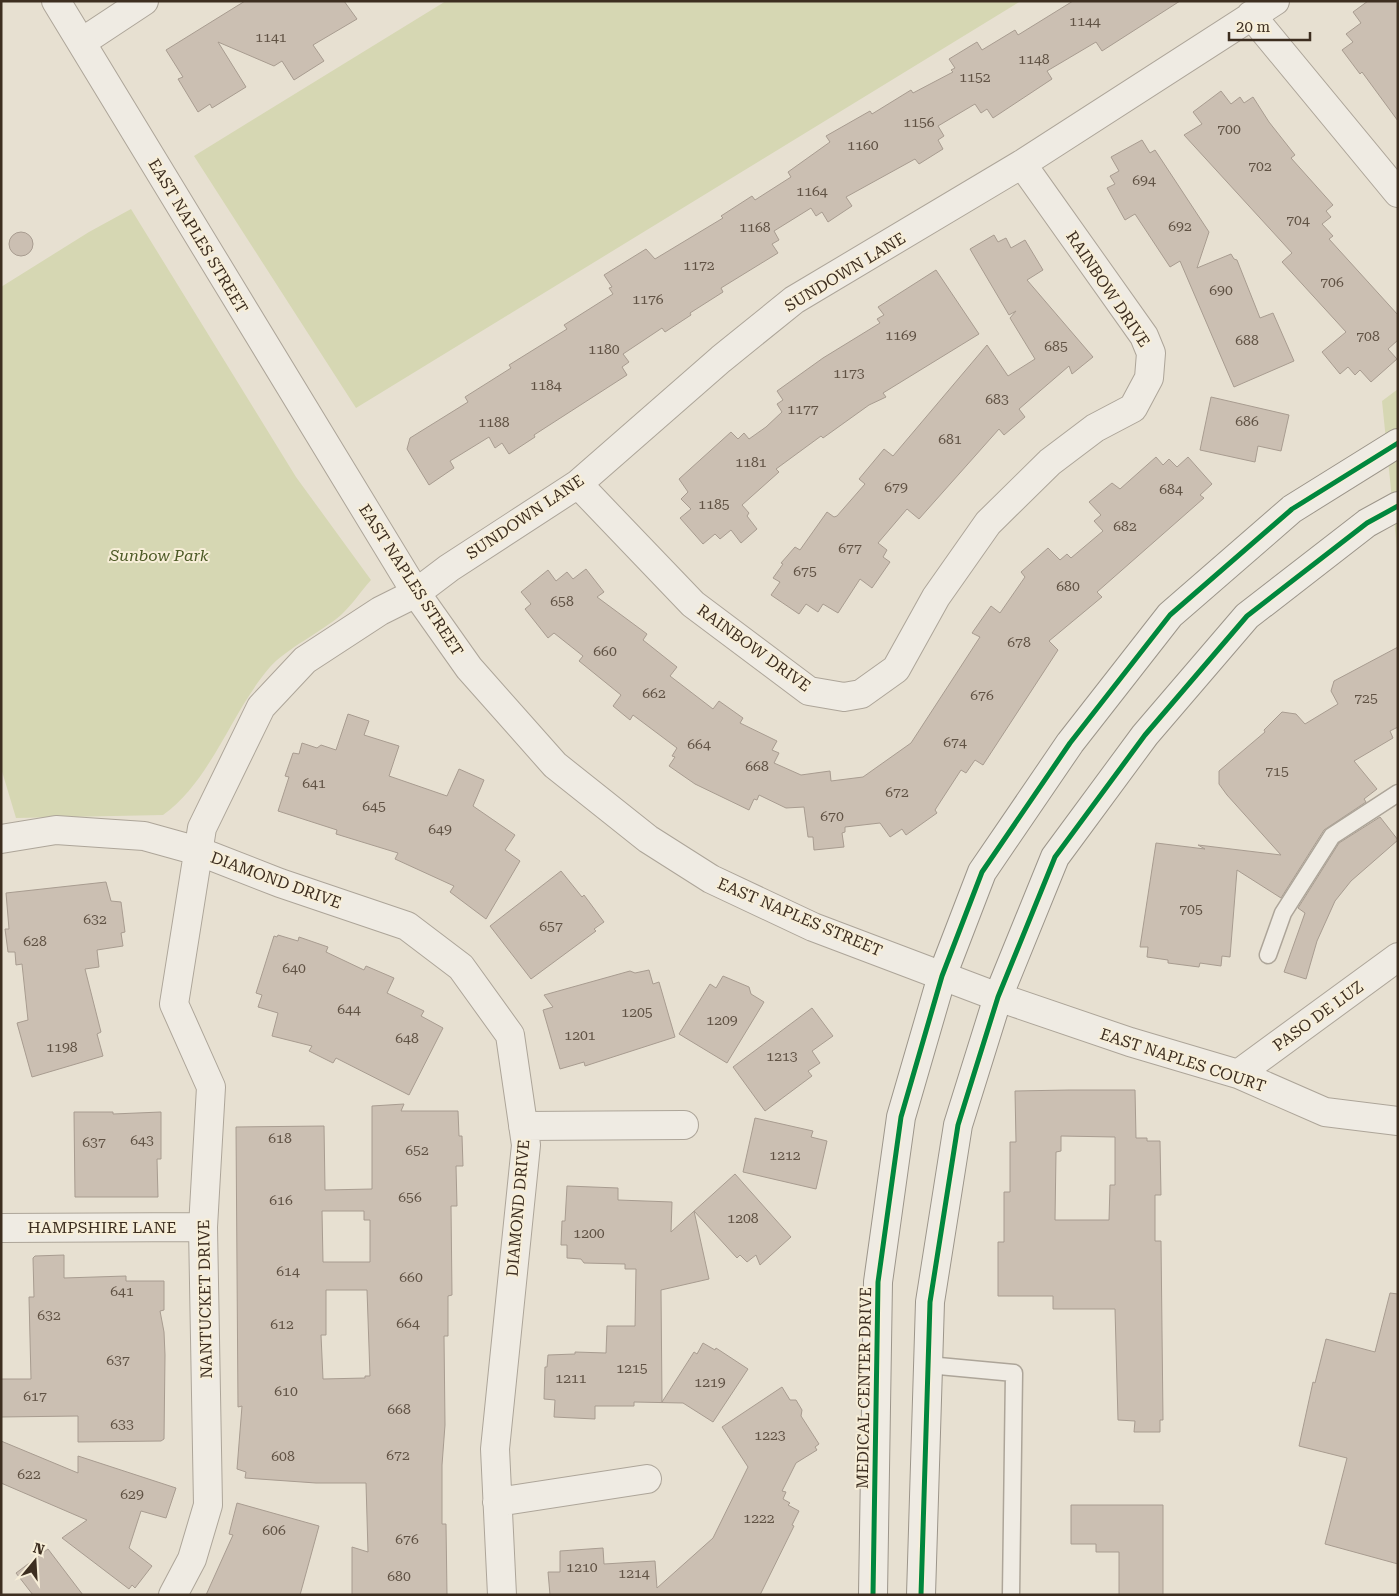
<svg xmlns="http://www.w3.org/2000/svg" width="1399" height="1596" font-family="'Roboto Serif',serif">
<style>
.green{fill:#d6d7b3}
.building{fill:#cbbfb2;stroke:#a89c90;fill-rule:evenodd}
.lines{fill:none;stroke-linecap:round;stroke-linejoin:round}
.service-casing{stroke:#ada599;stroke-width:19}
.minor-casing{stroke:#ada599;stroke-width:30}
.tertiary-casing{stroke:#ada599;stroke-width:30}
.secondary-casing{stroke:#9c958a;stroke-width:30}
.service{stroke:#efebe3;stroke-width:16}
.minor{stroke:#efebe3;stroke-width:28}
.tertiary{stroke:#efebe3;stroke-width:28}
.secondary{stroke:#efebe3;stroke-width:28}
.cycleway-casing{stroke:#f7eed8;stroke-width:8}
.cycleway{stroke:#00873e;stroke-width:5}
.labels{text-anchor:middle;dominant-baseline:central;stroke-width:4;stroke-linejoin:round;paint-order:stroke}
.number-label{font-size:14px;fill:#605244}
.street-label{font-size:16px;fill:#3d2e20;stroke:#f7eed8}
.park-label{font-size:16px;font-style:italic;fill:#4d5a26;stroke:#f7eed8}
</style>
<rect width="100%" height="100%" fill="#e7e0d1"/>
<path class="green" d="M446 1H1021L356 408 194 156Z
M131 209 296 477 371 580C361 591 352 605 341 615 321 632 286 649 270 667 231 712 211 781 163 815L16 818 1 768V287L89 232Z
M1398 389V558L1382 401Z"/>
<path class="building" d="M245 1H344L357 19 313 45 324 61 294 80 282 61 274 66 218 42 246 87 212 108 210 104 198 112 178 79 183 77 166 50Z
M1073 1H1180L1102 51 1096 42 1047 71 1052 79 993 118 987 109 981 113 975 104 938 126 944 136 938 140 943 149 919 164 915 159 846 197 852 206 828 222 822 212 816 216 811 208 774 231 779 240 772 244 778 253 721 288 723 292 690 313 691 315 665 332 662 328 623 354 629 362 622 367 627 375 534 435 535 437 509 454 502 443 495 448 489 437 450 461 454 468 429 485 407 449 410 438 468 402 465 397 511 368 509 365 567 329 564 325 613 294 609 288 612 287 604 275 646 249 655 259 723 218 721 216 752 196 755 200 791 177 788 172 830 142 826 136 870 111 872 114 911 90 913 93 953 72 951 70 955 68 949 59 977 42 982 50 1015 30 1018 35Z
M1368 1H1398V121L1362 72 1360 74 1342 50 1353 42 1346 34 1361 23 1353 12Z
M1221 91 1231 104 1240 97 1244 103 1253 97 1269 122 1295 155 1291 158 1333 205 1326 211 1331 217 1322 224 1333 236 1329 239 1398 315V340L1388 349 1397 359 1371 382 1360 370 1355 375 1348 367 1340 374 1322 352 1346 332 1282 262 1292 253 1184 135 1202 124 1193 112Z
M1142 140 1150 153 1155 150 1209 232 1197 268 1231 254 1234 259 1237 260 1260 318 1273 313 1294 361 1234 387 1180 261 1170 267 1135 214 1125 220 1107 188 1115 184 1110 176 1119 171 1111 157Z
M9 244a12 12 0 1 1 24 0a12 12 0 1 1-24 0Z
M994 235 998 242 1006 238 1011 248 1025 240 1043 270 1027 280 1093 357 1072 374 1069 366 1019 409 1025 417 1004 435 999 429 919 519 907 509 878 543 887 550 883 557 890 562 872 588 860 579 838 613 823 604 818 612 806 604 799 614 771 595 780 582 773 578 783 564 781 563 795 547 800 550 827 512 834 517 837 516 865 484 859 479 884 449 893 456 987 345 1008 376 1035 359 1010 318 1016 311 1009 315 970 249Z
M936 270 979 334 883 393 886 397 869 405 823 438 821 436 776 469 779 472 742 505 749 513 747 516 757 529 741 543 731 530 720 539 715 534 703 544 680 518 691 509 681 499 688 492 679 479 731 432 738 439 744 433 749 439 766 427 782 412 777 404 783 400 777 391 823 358 880 323 877 319 884 315 878 307Z
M1211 397 1289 415 1281 451 1258 446 1255 462 1200 450Z
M1156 457 1163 465 1169 459 1177 467 1188 457 1212 484 1200 495 1204 498 1097 592 1102 597 1049 641 1058 650 983 765 975 760 966 773 961 770 935 810 937 813 906 835 902 829 890 837 880 823 845 827V832L842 833 844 847 814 850 813 837H808L804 807 786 808 759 795 757 800 754 799 749 810 695 784 669 766 675 757 672 756 677 748 633 715 630 720 613 706 621 695 579 661 583 656 554 633 548 638 525 609 531 604 521 592 548 570 556 581 567 572 573 579 586 569 604 592 597 597 647 634 643 640 677 667 670 676 713 709 719 701 743 718 740 723 777 741 772 750 779 753 774 763 801 775 830 771 831 781 863 777 911 743 980 637 972 633 991 606 1000 613 1025 577 1021 572 1048 548 1060 560 1067 554 1071 558 1103 531 1094 521 1101 515 1089 502 1112 483 1120 489Z
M1398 647V727L1390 731 1393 738 1354 761 1377 789 1364 799 1366 802 1324 830 1281 898 1237 870 1230 957 1222 956 1221 966 1200 963 1199 967 1168 963V960L1147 957 1148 947H1140L1156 843 1205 849 1198 845 1281 855 1227 795 1219 784V771L1265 732 1264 730 1282 712 1296 714 1305 724 1338 704 1331 691 1334 681Z
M348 714 369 721 364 735 399 746 389 776 447 796 459 769 484 780 473 806 515 835 505 850 520 861 486 919 450 892 454 886 395 859 398 853 336 834 337 830 278 811 289 777 285 776 293 753 299 754 302 743 317 748 321 745 336 750Z
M1380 817 1398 840 1351 881 1335 901 1317 941 1306 979 1284 972 1305 913 1298 908 1339 843Z
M561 871 582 897 584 895 604 922 594 929 596 931 531 979 490 926Z
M106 882 111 901 121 902 125 932 121 933 123 946 97 950 99 967 85 969 101 1032 97 1034 103 1056 32 1077 17 1023 28 1020 22 964 16 965 15 952H8L5 929H9L6 893Z
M278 935 298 941 299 937 328 947 326 952 364 970 366 966 394 978 387 993 424 1011 421 1016 443 1028 409 1095 336 1058 333 1063 309 1051 312 1046 272 1036 278 1013 258 1007 262 995 256 993 274 936 277 937Z
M649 970 653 984 659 982 675 1037 585 1066 584 1062 560 1069 543 1010 553 1007 544 995 630 971 635 973Z
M723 976 749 987 751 994 764 1002 727 1063 679 1034 710 984 716 988Z
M812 1008 833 1036 812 1051 820 1063 808 1071 812 1076 765 1111 733 1067Z
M1069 1090H1135L1136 1138H1147V1141H1160L1161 1195H1155V1241H1161L1163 1420H1160V1432H1134L1135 1421 1118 1420 1115 1309H1053V1296H998V1242H1004V1192H1010V1142H1016L1015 1091ZM1061 1136 1115 1137V1185H1110L1109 1220H1055L1056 1152 1061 1151Z
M404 1104 401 1111H458L459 1136H462L463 1166H456L457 1206H451L452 1295 448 1296V1336H444L445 1425 442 1465V1524H446L447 1595H352V1547L368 1552 366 1483H316L245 1478 246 1472 237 1469 242 1406 238 1407 236 1127 324 1126 325 1190 372 1189V1106ZM322 1211H364V1220H370V1262H323ZM326 1290H367L370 1376H365V1378L323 1379 321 1335H326Z
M74 1112H113V1114L161 1112V1159H157L158 1197H75Z
M755 1118 813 1131 811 1137 827 1141 816 1189 743 1172Z
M735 1174 791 1237 760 1265 756 1255 747 1262 740 1255 737 1258 694 1211 709 1279 661 1290 662 1402 694 1352 697 1354 703 1343 715 1350 716 1348 748 1369 713 1422 683 1403 634 1402V1406H595V1419L554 1417 555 1400 544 1399 545 1367H547L548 1355 575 1354V1352L606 1353 607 1326H635L636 1269H625V1264L584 1263 581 1259 567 1258V1245H561L562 1221H565L567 1186 618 1188V1200L672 1202 671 1232Z
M64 1255V1278L126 1276V1281H164V1310L160 1311 164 1332 165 1355 164 1439 161 1441 78 1442V1416L1 1417V1379H31L29 1297H34L33 1258 35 1256Z
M1390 1293 1398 1294V1564L1325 1544 1347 1458 1299 1446 1313 1382 1315 1383 1326 1339 1375 1352Z
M782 1387 790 1400H796L802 1410 801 1416 819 1444 815 1447 817 1450 796 1463 782 1491 786 1492 783 1499 790 1503 788 1505 799 1511 792 1525 794 1526 760 1595H550L548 1572H560V1551L603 1548 604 1564 655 1561 657 1588 713 1538 748 1467 722 1427Z
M1 1441 78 1473V1456L176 1488 166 1518 141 1511 129 1548 152 1566 135 1588 132 1585 129 1589 62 1538 87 1520 1 1483Z
M237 1503 319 1526 300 1595H206L233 1535 229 1534Z
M1071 1505H1163V1595H1119V1552H1096V1544H1071Z
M48 1549 83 1595H33L16 1573Z"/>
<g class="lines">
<g class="service-casing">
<path id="service" d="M1268 955 1283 913 1332 836 1398 793
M928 1365 1014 1373 1011 1595"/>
</g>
<g class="minor-casing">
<path id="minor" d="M1251 15 1398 193
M82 42 144 1
M578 484 693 604 809 691 844 697 861 694 896 669 936 597 988 523 1050 462 1095 428 1133 408 1149 378 1151 353 1144 336 1022 164
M1 839 56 830 144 836 198 851 280 883 407 926 461 967 510 1035 526 1145 495 1449 502 1595
M998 997 1130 1042 1238 1074 1325 1112 1398 1121
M1238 1074 1398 957
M523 1126 684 1125
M1 1228 203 1227
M497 1502 647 1479
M173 1595 192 1559 208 1505 203 1227 211 1087 174 1004 202 828 261 707 305 660 380 611 416 593 449 568 578 484 721 359 794 300 1022 164 1275 1"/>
</g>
<g class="tertiary-casing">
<path id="tertiary" d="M56 1 416 593 469 668 555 765 648 839 711 879 813 927 998 997"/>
</g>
<g class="secondary-casing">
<path id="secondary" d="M873 1595 878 1282 901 1117 942 976 982 872 1070 743 1170 615 1292 509 1398 443
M921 1595 930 1302 958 1125 998 997 1055 857 1145 735 1247 616 1367 523 1398 506"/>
</g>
<use href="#service" class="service"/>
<use href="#minor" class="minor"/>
<use href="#tertiary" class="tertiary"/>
<use href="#secondary" class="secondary"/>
<g class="cycleway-casing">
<path id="cycleway" d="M873 1595 878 1282 901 1117 942 976 982 872 1070 743 1170 615 1292 509 1398 443
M921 1595 930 1302 958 1125 998 997 1055 857 1145 735 1247 616 1367 523 1398 506"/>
</g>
<use href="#cycleway" class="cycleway"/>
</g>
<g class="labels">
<g class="number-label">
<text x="1085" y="21">1144</text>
<text x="271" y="37">1141</text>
<text x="1034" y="59">1148</text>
<text x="975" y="77">1152</text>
<text x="919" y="122">1156</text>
<text x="1229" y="129">700</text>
<text x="863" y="145">1160</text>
<text x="1260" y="166">702</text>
<text x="1144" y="180">694</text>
<text x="812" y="191">1164</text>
<text x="1298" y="220">704</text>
<text x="1180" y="226">692</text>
<text x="755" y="227">1168</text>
<text x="699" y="265">1172</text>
<text x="1332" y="282">706</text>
<text x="1221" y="290">690</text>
<text x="648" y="299">1176</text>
<text x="901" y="335">1169</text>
<text x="1368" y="336">708</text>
<text x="1247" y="340">688</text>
<text x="1056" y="346">685</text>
<text x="604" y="349">1180</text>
<text x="849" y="373">1173</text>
<text x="546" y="385">1184</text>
<text x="997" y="399">683</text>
<text x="803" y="409">1177</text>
<text x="1247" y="421">686</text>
<text x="494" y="422">1188</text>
<text x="950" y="439">681</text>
<text x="751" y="462">1181</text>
<text x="896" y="487">679</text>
<text x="1171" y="489">684</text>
<text x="714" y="504">1185</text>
<text x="1125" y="526">682</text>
<text x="850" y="548">677</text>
<text x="805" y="571">675</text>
<text x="1068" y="586">680</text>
<text x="562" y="601">658</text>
<text x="1019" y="642">678</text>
<text x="605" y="651">660</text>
<text x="654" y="693">662</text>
<text x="982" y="695">676</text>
<text x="1366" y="698">725</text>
<text x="955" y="742">674</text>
<text x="699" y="744">664</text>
<text x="757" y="766">668</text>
<text x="1277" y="771">715</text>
<text x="314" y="783">641</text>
<text x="897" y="792">672</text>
<text x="374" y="806">645</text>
<text x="832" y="816">670</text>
<text x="440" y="829">649</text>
<text x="1191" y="909">705</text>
<text x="95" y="919">632</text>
<text x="551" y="926">657</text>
<text x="35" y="941">628</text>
<text x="294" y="968">640</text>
<text x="349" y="1009">644</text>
<text x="637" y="1012">1205</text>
<text x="722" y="1020">1209</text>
<text x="580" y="1035">1201</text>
<text x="407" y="1038">648</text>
<text x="62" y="1047">1198</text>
<text x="782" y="1056">1213</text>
<text x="280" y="1138">618</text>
<text x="142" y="1140">643</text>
<text x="94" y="1142">637</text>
<text x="417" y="1150">652</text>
<text x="785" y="1155">1212</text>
<text x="410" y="1197">656</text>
<text x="281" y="1200">616</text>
<text x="743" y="1218">1208</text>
<text x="589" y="1233">1200</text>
<text x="288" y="1271">614</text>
<text x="411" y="1277">660</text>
<text x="122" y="1291">641</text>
<text x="49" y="1315">632</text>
<text x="408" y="1323">664</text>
<text x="282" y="1324">612</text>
<text x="118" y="1360">637</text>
<text x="632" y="1368">1215</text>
<text x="571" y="1378">1211</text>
<text x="710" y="1382">1219</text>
<text x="286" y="1391">610</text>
<text x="35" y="1396">617</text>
<text x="399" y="1409">668</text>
<text x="122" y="1424">633</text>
<text x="770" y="1435">1223</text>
<text x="398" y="1455">672</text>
<text x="283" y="1456">608</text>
<text x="29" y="1474">622</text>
<text x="132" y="1494">629</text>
<text x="759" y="1518">1222</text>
<text x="274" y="1530">606</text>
<text x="407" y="1539">676</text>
<text x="582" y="1567">1210</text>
<text x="634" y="1573">1214</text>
<text x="399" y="1576">680</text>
</g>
<g class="street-label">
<text transform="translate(198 236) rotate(59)">EAST NAPLES STREET</text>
<text transform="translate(845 272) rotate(-31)">SUNDOWN LANE</text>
<text transform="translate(1108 289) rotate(56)">RAINBOW DRIVE</text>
<text transform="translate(525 517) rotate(-34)">SUNDOWN LANE</text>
<text transform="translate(411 580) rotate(57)">EAST NAPLES STREET</text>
<text transform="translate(754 648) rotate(36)">RAINBOW DRIVE</text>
<text transform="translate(276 880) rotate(20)">DIAMOND DRIVE</text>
<text transform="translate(800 917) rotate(23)">EAST NAPLES STREET</text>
<text transform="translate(1318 1016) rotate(-36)">PASO DE LUZ</text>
<text transform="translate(1183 1060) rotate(18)">EAST NAPLES COURT</text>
<text transform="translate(518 1208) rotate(-85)">DIAMOND DRIVE</text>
<text x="102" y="1227">HAMPSHIRE LANE</text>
<text transform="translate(205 1299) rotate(-91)">NANTUCKET DRIVE</text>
<text transform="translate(864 1388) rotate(-89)">MEDICAL CENTER DRIVE</text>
</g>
<g class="park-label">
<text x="159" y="555">Sunbow Park</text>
</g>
</g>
<rect width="1399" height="1596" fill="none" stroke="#3d2e20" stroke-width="5"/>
<g transform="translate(35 1561) rotate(18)" stroke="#f7eed8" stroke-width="4" paint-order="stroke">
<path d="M0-4L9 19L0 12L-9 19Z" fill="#3d2e20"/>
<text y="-8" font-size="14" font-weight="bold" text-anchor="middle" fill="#3d2e20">N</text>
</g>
<path d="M1229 32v8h81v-8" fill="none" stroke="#3d2e20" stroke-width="2.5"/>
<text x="1236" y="32" font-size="15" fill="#3d2e20" stroke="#f7eed8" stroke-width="4" paint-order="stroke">20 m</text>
</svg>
